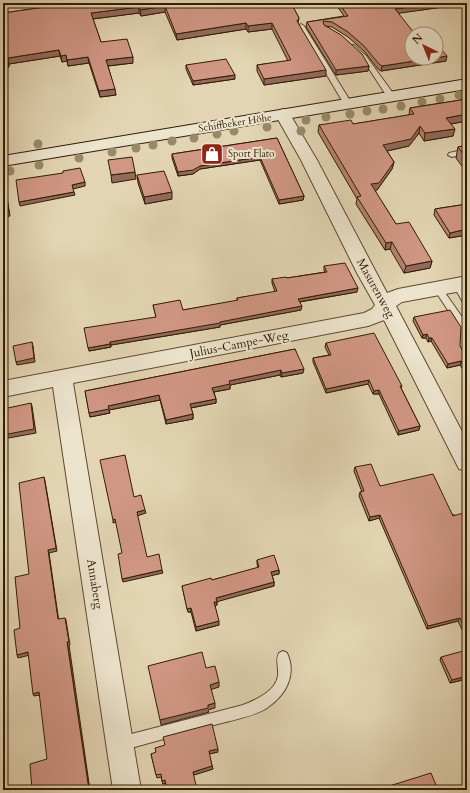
<svg xmlns="http://www.w3.org/2000/svg" width="470" height="793" font-family="Cardo,serif">
<style>
.lines{fill:none;stroke-linecap:round;stroke-linejoin:round}
.service-casing{stroke:#5e4a30;stroke-width:2}
.minor-casing{stroke:#5e4a30;stroke-width:2}
.secondary-casing{stroke:#321c04;stroke-width:2}
.service{fill:#ede4ce;fill-rule:evenodd}
.minor{fill:#ede4ce;fill-rule:evenodd}
.secondary{fill:#ede4ce;fill-rule:evenodd}
.tree{fill:#988a69}
.wall{fill:#b48272;stroke:#321c04}
.shaded-wall{fill:#926a5d;stroke:#321c04}
.building{fill:#d19785;stroke:#321c04}
.labels{text-anchor:middle;dominant-baseline:central;stroke-width:4;stroke-linejoin:round;paint-order:stroke}
.far-street-label{font-size:10px;fill:#321c04;stroke:#ede4ce}
.far-poi-label{font-size:10px;fill:#321c04;stroke:#ede4ce;text-anchor:start}
.street-label{font-size:12px;fill:#321c04;stroke:#ede4ce}
</style>
<rect width="100%" height="100%" fill="#e3d5b3"/>
<filter id="stains"><feTurbulence type="fractalNoise" baseFrequency=".005" numOctaves="4"/><feColorMatrix values="0 0 0 0 .2 0 0 0 0 .09 0 0 0 0 .02 0 0 0 .5 -.17"/></filter>
<radialGradient id="worn" r=".72"><stop offset=".6" stop-color="#630" stop-opacity="0"/><stop offset="1" stop-color="#630" stop-opacity=".3"/></radialGradient>
<g class="lines">
<g class="service-casing">
<path id="service" d="M301 24 304 26 352 104 351 106H348L344 104 298 26Z
M350 45H354L366 56 395 96 394 98H388L362 58 350 47Z
M467 149V153L452 157 448 155 449 153Z
M457 282 460 283 467 294V305L464 304 453 285Z
M438 286 441 287 467 324V357L464 356 460 349 461 330 434 289Z
M283 651 287 653C297 675 286 695 267 708 255 716 232 720 218 724 185 733 153 742 120 751L115 749 113 744 115 739 120 737 243 705C256 700 277 690 278 675 279 667 275 660 279 653Z"/>
</g>
<g class="minor-casing">
<path id="minor" d="M283 109 288 111 317 160 387 293 398 289 467 276V290L402 302 396 306 467 441V471L459 469 384 320 368 326 73 383 141 790H113L53 387 3 397V381L364 313 372 309 375 305 357 273 301 160 275 114 278 111Z"/>
</g>
<g class="secondary-casing">
<path id="secondary" d="M467 79V89L3 166V156Z"/>
</g>
<use href="#service" class="service"/>
<use href="#minor" class="minor"/>
<use href="#secondary" class="secondary"/>
</g>
<g class="tree">
<circle cx="459" cy="95" r="4.5"/>
<circle cx="440" cy="99" r="4.5"/>
<circle cx="422" cy="102" r="4.5"/>
<circle cx="401" cy="106" r="4.5"/>
<circle cx="383" cy="109" r="4.5"/>
<circle cx="367" cy="111" r="4.5"/>
<circle cx="350" cy="114" r="4.5"/>
<circle cx="326" cy="117" r="4.5"/>
<circle cx="306" cy="120" r="4.5"/>
<circle cx="267" cy="127" r="4.5"/>
<circle cx="234" cy="131" r="4.5"/>
<circle cx="301" cy="131" r="4.5"/>
<circle cx="217" cy="134" r="4.5"/>
<circle cx="194" cy="138" r="4.5"/>
<circle cx="172" cy="141" r="4.5"/>
<circle cx="38" cy="144" r="4.5"/>
<circle cx="153" cy="145" r="4.5"/>
<circle cx="136" cy="148" r="4.5"/>
<circle cx="112" cy="152" r="4.5"/>
<circle cx="79" cy="158" r="4.5"/>
<circle cx="39" cy="165" r="4.5"/>
<circle cx="10" cy="171" r="4.5"/>
</g>
<path class="wall" d="M74 3H291L299 18 298 23 326 76 264 85 257 71V65L288 61 272 29 248 32 246 29 177 40 165 12 141 16 139 13 93 19 101 42 133 63 108 66 116 95 100 97 89 63 68 66 67 61 62 62 60 56 9 64V67L3 69V13Z
M335 3H451L450 6 398 13 412 58 446 61 381 71 378 69 364 51 348 37 332 27 325 26 369 66 368 71 336 75 306 27 307 22 344 16Z
M186 65 235 79 193 85 186 69Z
M467 99V121L451 124 453 136 424 141 419 133 409 146 387 151 394 162 392 169 377 190 375 191 396 224 432 261 430 268 404 273 390 249 385 250 356 204 357 199 318 132 319 125 353 124 409 115 410 108Z
M277 138 304 196 303 200 279 204 260 160 200 169 193 174 178 176 172 158V154Z
M467 145V173L456 158 458 147Z
M137 175 172 199 145 204 138 183Z
M467 204V235L449 238 434 215 435 209Z
M324 266 357 292 300 302 301 310 220 325V327L111 345V347L89 351 156 317 153 305 183 310 237 301V298L275 292 272 283V279L287 278 325 272 324 270Z
M414 317 460 346 464 353 467 373H465L460 365 447 368 431 341 428 342 426 338H422L413 321Z
M326 343 402 386 401 388 420 426 419 430 398 435 379 394H373L368 384 326 393 313 362V358L329 355 325 347Z
M295 349 303 373 281 377 280 375 230 385V389L214 392 216 399V403L191 408 193 414V419L166 424 160 400 109 410 110 413 90 417 85 391Z
M466 417H467V424L465 421Z
M355 467 380 486 467 520V640L458 621 427 629 379 518 369 521 359 496 360 492H362L354 471Z
M257 560 279 570V574L272 575 274 582V586L217 601V605L215 606 219 625 196 631 191 612H188L182 586 212 580 258 568 257 564Z
M441 657 467 679 450 683 440 660Z
M218 752 209 754 213 769 163 784 161 777 157 778 151 754Z"/>
<path class="shaded-wall" d="M3 3H37L3 7Z
M437 3H451L450 6 394 14 395 9Z
M165 6V12L141 16 140 10Z
M139 7V13L92 19 91 13Z
M246 23V29L177 40 176 34Z
M272 23V29L248 32V26Z
M59 50 60 56 9 64 8 58Z
M66 55 67 61 62 62 61 56Z
M447 56 446 61 381 71 382 66Z
M88 57 89 63 68 66 67 60Z
M133 57V63L107 66 106 60Z
M8 61 9 67 3 69V62Z
M369 66 368 71 336 75V70Z
M326 70V76L264 85V79Z
M235 75V79L193 85V81Z
M115 89 116 95 100 97 99 91Z
M467 114V121L445 125 446 118Z
M420 126 419 133 409 146 382 152 383 145Z
M455 129 453 136 424 141 425 133Z
M260 157V160L200 169 193 174 178 176V172L200 166Z
M394 162 392 169 377 190 370 192 371 184Z
M135 172 136 179 112 183 111 175Z
M85 182V186L73 189 72 185Z
M6 191 10 216 3 217V213Z
M74 192 75 195 20 206 19 202Z
M172 192V199L145 204 144 197Z
M304 196 303 200 279 204V200Z
M467 229V235L449 238 450 233Z
M392 242 390 249 385 250 386 243Z
M432 261 430 268 404 273 406 266Z
M358 288 357 292 298 302V299Z
M302 306 301 310 220 325V327L111 345 110 342Z
M427 334 426 338H422L423 335Z
M429 338H432L431 341 428 342Z
M32 342 33 346 35 362 17 365 16 362Z
M110 344 111 347 89 351 88 348Z
M461 361 460 365 447 368 448 364Z
M304 369 303 373 281 377 282 373Z
M467 369V373H465L466 370Z
M281 370 280 375 230 385V389L213 392 212 388 229 381Z
M369 380 368 384 326 393V389Z
M379 390V394H373L374 391Z
M159 395 160 400 109 410 110 413 90 417 89 413 108 406Z
M216 399V403L190 408V404Z
M31 403 32 406 36 433 3 439V435Z
M193 414V419L166 424V420Z
M420 426 419 430 398 435 399 431Z
M44 477 45 481 57 551 49 553 59 622 58 619 48 550Z
M145 510 146 513 137 516V512Z
M380 515 379 518 369 521 370 517Z
M115 519 116 522 113 523V520Z
M162 570 163 573 123 582 122 579Z
M279 570V574L270 576 271 572Z
M274 582V586L216 602V598Z
M214 602H217V605L214 606Z
M191 608V612H188L187 609Z
M65 618 66 620 70 645H69L90 790H89L67 642Z
M460 618 458 621 427 629 428 626Z
M219 621V625L196 631V627Z
M28 652 30 655 18 658 17 655Z
M467 676V679L450 683 452 680Z
M219 682V687L210 690V685Z
M39 692 40 695 34 696 33 694Z
M215 703V708L208 710 209 712 161 725 160 720Z
M218 749V752L209 754V751Z
M212 766 213 769 194 775 193 772Z
M165 780 166 783 163 784 162 781Z"/>
<path class="building" d="M74 3H291L299 18 297 21 326 70 264 79 257 65 291 60 272 23 248 26 246 23 176 34 165 6 140 10 139 7 91 13 101 42 127 39 133 57 106 60 115 89 99 91 88 57 67 60 66 55 61 56 59 50 8 58V61L3 62V13Z
M339 3H437L395 9 415 34H412V58H435L382 66 379 64 364 46 348 32 332 22 323 21 324 25 341 35 362 54 369 66 336 70 307 22 348 16Z
M436 43 447 56 436 58Z
M226 59 235 75 193 81 186 65Z
M467 99V114L446 118 455 129 425 133 420 126 411 139 383 145 394 162 379 183 371 184 396 224 409 222 432 261 406 266 392 242 386 243 357 197 361 196 319 125 351 120 353 124 414 114 410 108Z
M277 138 304 196 279 200 260 157 200 166 193 170 178 172 172 154Z
M467 145V159L458 147Z
M132 157 135 172 111 175 108 160Z
M80 168 85 182 72 185 74 192 19 202 16 180 63 173V171Z
M164 171 172 192 144 197 137 175Z
M3 191H6L9 212 3 213Z
M467 204V229L450 233 435 209Z
M345 263 358 288 298 299 302 306 220 322V323L110 342V344L88 348 84 328 156 317 153 305 180 300 183 310 238 300 237 298 277 291 272 279 286 277 287 278 327 272 324 266Z
M450 310 461 327 460 346 464 353 467 354V369L466 370 461 361 448 364 432 338H429L427 334 423 335 414 317Z
M374 333 402 386H400L420 426 399 431 379 390 374 391 369 380 326 389 313 358 331 355 326 343Z
M32 342 34 358 16 362 13 346Z
M295 349 304 369 282 373 281 370 229 381 230 384 212 388 216 399 190 404 193 414 166 420 159 395 108 406 109 409 89 413 85 391Z
M31 403 34 429 3 435V409Z
M125 455 134 497 141 495 145 510 137 512 147 557 159 554 162 570 122 579 118 554 122 553 115 519 113 520 100 460Z
M371 464 380 486 433 474 453 516 463 513 467 520V633L460 618 428 626 380 515 370 517 360 492 364 491 355 467Z
M44 477 56 548 48 550 58 619 65 618 69 642H67L89 790H32L30 764 47 759 39 692 33 694 28 652 17 655 14 630 20 628 15 577 29 574 19 483Z
M274 555 279 570 271 572 274 582 216 598 217 602H214L219 621 196 627 191 608 187 609 182 586 211 578 212 580 259 567 257 560Z
M467 650V676L452 680 441 657Z
M202 652 206 668 215 666 219 682 210 685 215 703 208 705V708L160 720 148 666Z
M212 724 218 749 209 751 212 766 193 772 197 790H167L165 780 162 781 161 774 156 775 151 754 156 752 155 748 165 745 163 737Z
M431 773 438 790H387L386 787Z"/>
<defs>
<g id="shop-square" transform="scale(1.15)"><rect x="-9" y="-9" width="18" height="18" rx="4" fill="#8f2418" stroke="#ede4ce"/><path d="M-5-2.5h2.3a2.7 3.5 0 0 1 5.4 0H5L5.5 6h-11ZM-1.5-2.5h3a1.5 2.3 0 0 0-3 0Z" fill="#fff"/></g>
</defs>
<g fill-rule="evenodd">
<use href="#shop-square" x="212" y="154"/>
</g>
<g class="labels">
<g class="far-street-label">
<text transform="translate(235 123) rotate(-9)">Schiffbeker Höhe</text>
</g>
<g class="far-poi-label">
<text x="228" y="154">Sport Flato</text>
</g>
<g class="street-label">
<text transform="translate(376 288) rotate(61)">Masurenweg</text>
<text transform="translate(239 344) rotate(-11)">Julius-Campe-Weg</text>
<text transform="translate(95 584) rotate(81)">Annaberg</text>
</g>
</g>
<rect width="470" height="793" fill="none" stroke="#e3d5b3" stroke-width="16"/>
<rect x="4" y="4" width="462" height="785" fill="none" stroke="#321c04" stroke-width="2"/>
<rect x="8" y="8" width="454" height="777" fill="none" stroke="#321c04"/>
<g transform="translate(424 46) rotate(317)"><circle r="19" fill="#ede4ce" stroke="#a2947d"/>
<path d="M0-3L7 15L0 10L-7 15Z" fill="#8f2418"/>
<text y="-6" font-size="11" font-weight="bold" text-anchor="middle" fill="#321c04">N</text>
</g>
<rect width="100%" height="100%" filter="url(#stains)"/>
<rect width="100%" height="100%" fill="url(#worn)"/>
</svg>
